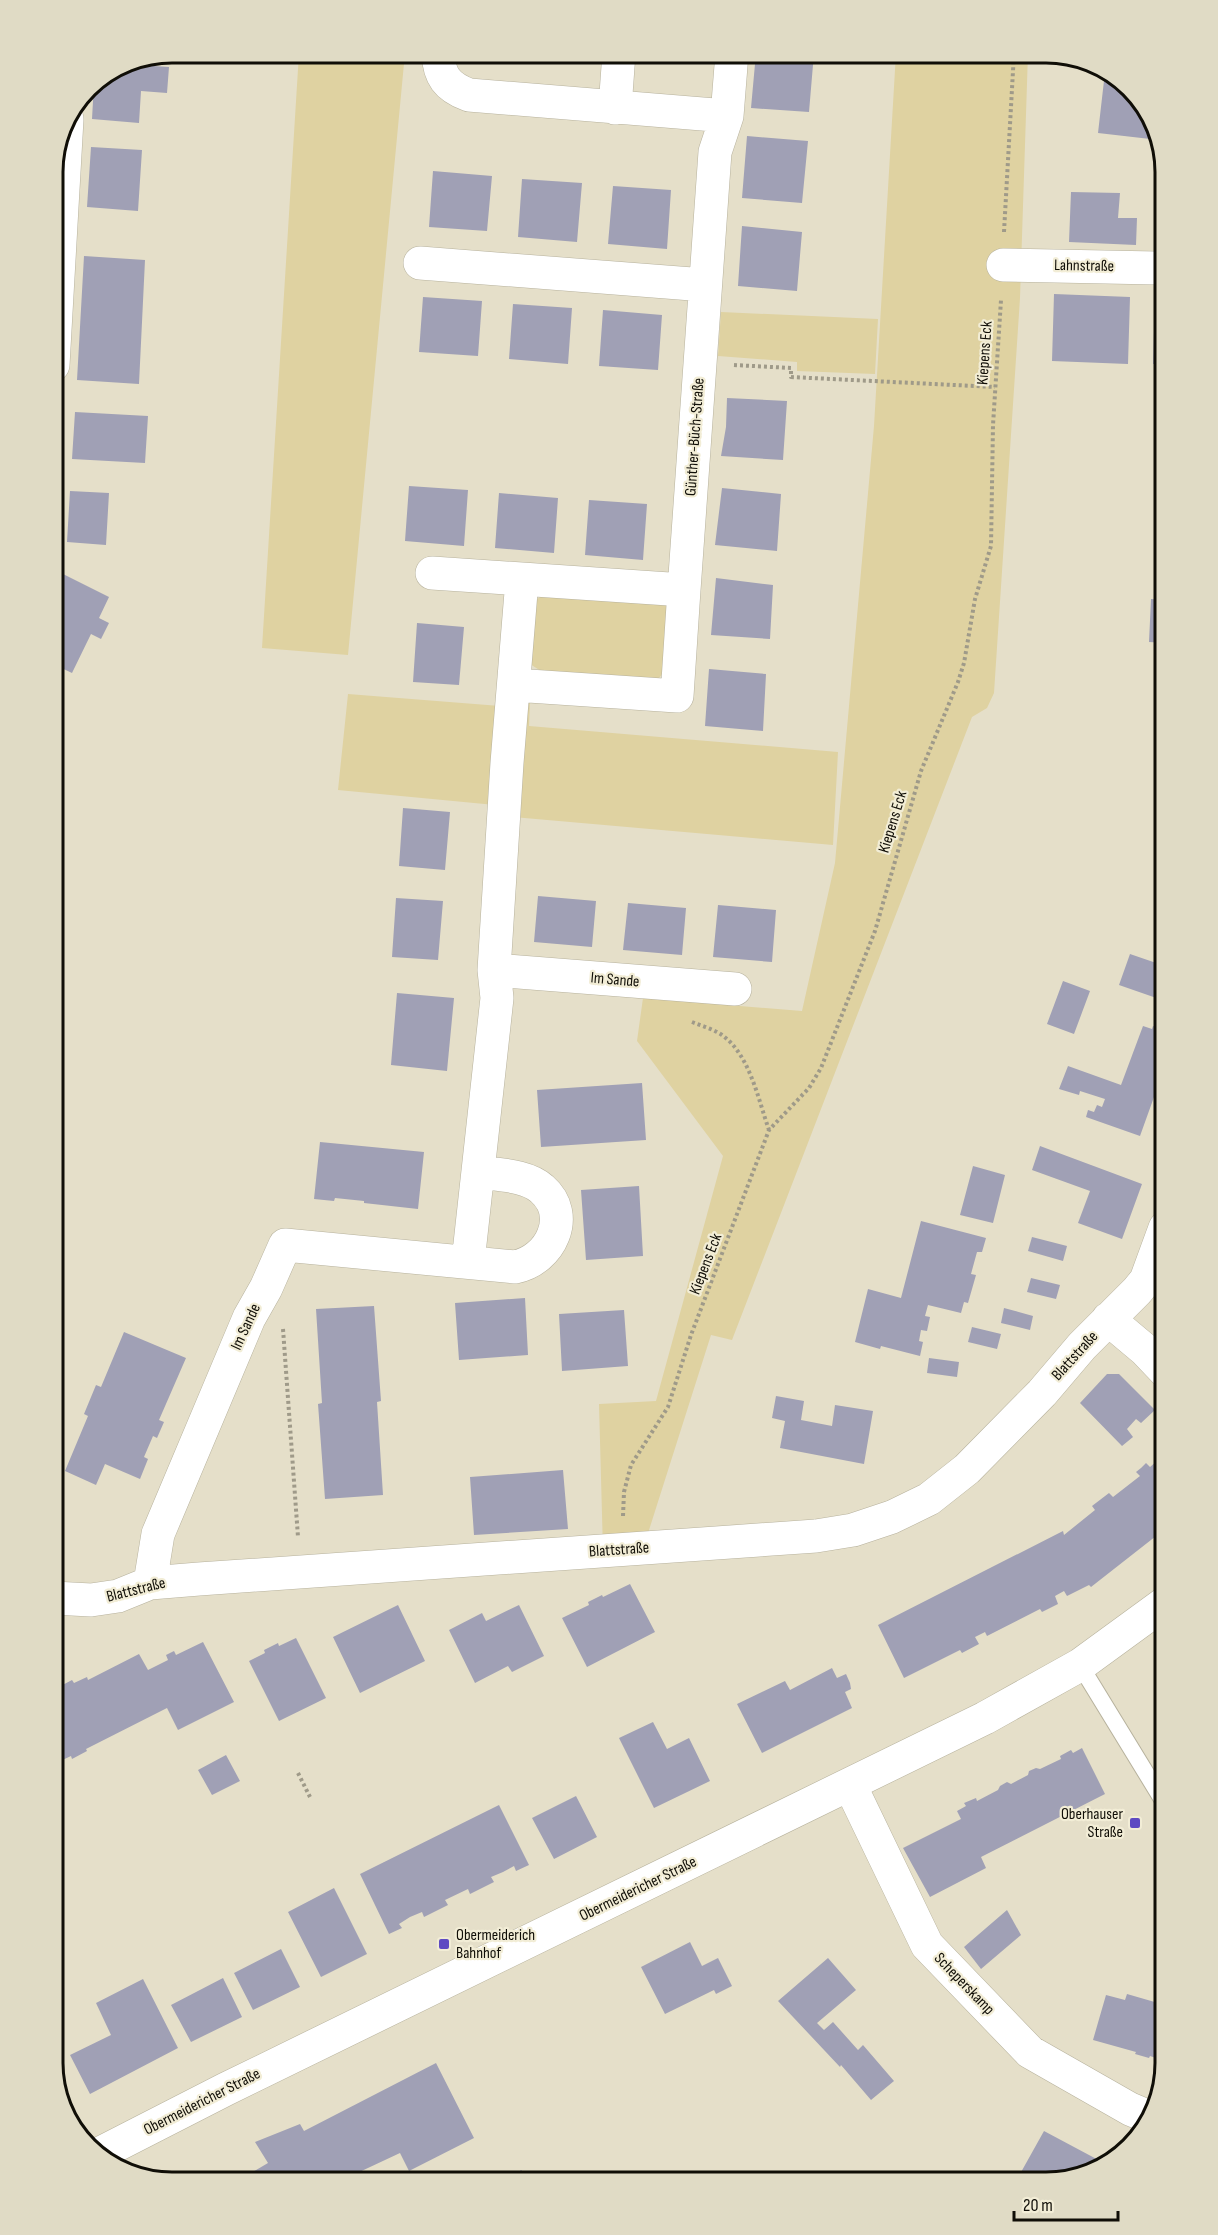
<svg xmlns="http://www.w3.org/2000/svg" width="1218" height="2235" font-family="'Sofia Sans Condensed',sans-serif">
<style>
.green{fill:#dfd2a1}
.building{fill:#a0a0b5}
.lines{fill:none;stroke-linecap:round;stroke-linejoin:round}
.service-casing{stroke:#b7b29d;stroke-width:18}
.minor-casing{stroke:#b7b29d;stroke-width:34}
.secondary-casing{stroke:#b7b29d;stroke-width:34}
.path{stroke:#9f9a89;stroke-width:4;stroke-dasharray:3 3;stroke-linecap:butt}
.service{stroke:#fff;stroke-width:16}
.minor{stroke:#fff;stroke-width:33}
.secondary{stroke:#fff;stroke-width:33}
.poi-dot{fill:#5e4ac2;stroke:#f2edd6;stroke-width:2}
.labels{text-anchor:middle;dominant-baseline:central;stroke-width:4.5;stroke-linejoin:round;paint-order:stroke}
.street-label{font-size:16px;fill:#100e07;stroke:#f2edd6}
.poi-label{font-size:16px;fill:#100e07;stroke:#f2edd6;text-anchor:end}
.rim{fill:none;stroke:#100e07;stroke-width:3}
</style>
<rect width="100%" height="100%" fill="#e5dfc9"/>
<path class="green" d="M299 53H405L348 655 262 648Z
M896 53H1028L1020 298 994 693 987 708 972 717 732 1340 711 1335 643 1549 603 1551 599 1404 656 1401 723 1156 637 1041 643 998 802 1011 835 863 874 426Z
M721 312 878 319 875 374 797 371V362L718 356Z
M544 594 664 603 672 614 667 669 658 679 541 671 530 664 536 600Z
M348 694 500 706 495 805 338 790Z
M530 702 529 726 838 752 833 845 513 817 521 703Z"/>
<path class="building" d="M467 53H532L531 62 467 56Z
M756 53H814L809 112 751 108Z
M124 64 169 67 167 93 141 91 139 123 92 119 94 83Z
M1105 72 1118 77 1156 126 1159 140 1098 133Z
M747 136 808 141 802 203 742 198Z
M91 147 142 150 138 211 87 207Z
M433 171 492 176 487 231 429 227Z
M522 179 582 183 577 242 518 237Z
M613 186 671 190 667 249 608 244Z
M1071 192 1120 193 1118 218H1137L1136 245 1069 242Z
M742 226 802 232 797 291 738 286Z
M84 256 145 260 139 384 77 380Z
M1054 294 1130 297 1128 364 1052 361Z
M423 297 482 301 478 356 419 352Z
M1155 298H1165V365L1153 364Z
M513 304 572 308 568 364 509 359Z
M603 310 662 315 658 370 599 366Z
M727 398 787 401 783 460 721 456 726 427Z
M75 412 148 416 145 463 72 459Z
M409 486 468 490 464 546 405 541Z
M722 488 781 494 777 551 715 545Z
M70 491 109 493 106 545 67 542Z
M499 493 558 498 554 553 495 548Z
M589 500 647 504 643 560 585 555Z
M53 569 109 597 99 618 109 623 101 639 91 634 72 673 53 664Z
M716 578 773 585 770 639 711 635Z
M1151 599 1165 600V643L1149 642Z
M417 623 464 627 459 685 413 682Z
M709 669 766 674 763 731 705 726Z
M403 808 450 812 445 870 399 866Z
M538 896 596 901 592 947 534 942Z
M396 898 443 901 438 960 392 957Z
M628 903 686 908 682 955 623 950Z
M718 905 776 910 772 962 713 957Z
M1130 954 1165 966V1001L1119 985Z
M1063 981 1090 991 1074 1034 1047 1024Z
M397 993 454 998 447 1071 391 1065Z
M1143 1026 1152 1029 1153 1026 1165 1030V1101L1154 1097 1140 1136 1086 1117 1088 1110 1094 1112 1097 1105 1102 1107 1105 1099 1080 1091 1079 1095 1059 1089 1068 1066 1121 1085Z
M642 1083 646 1140 541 1147 537 1090Z
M320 1142 424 1152 418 1209 364 1203V1201L335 1198 334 1201 314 1199Z
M1040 1146 1142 1184 1122 1239 1078 1223 1090 1191 1032 1170Z
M973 1166 1005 1175 993 1223 960 1215Z
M639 1186 643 1256 586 1260 581 1190Z
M921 1221 986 1238 982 1252H977L971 1274 976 1275 968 1303 964 1302 961 1313 928 1305 925 1316 930 1317 927 1331 921 1330 919 1341 923 1342 920 1356 881 1346 880 1349 855 1342 868 1289 901 1298Z
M1032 1237 1067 1246 1063 1261 1028 1251Z
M1031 1278 1060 1285 1056 1299 1027 1292Z
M525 1298 528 1355 459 1360 455 1303Z
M374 1306 381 1401 377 1402 383 1495 325 1499 318 1404 322 1403 316 1309Z
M1004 1308 1033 1316 1030 1330 1001 1323Z
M624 1310 628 1366 562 1371 559 1314Z
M972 1327 1001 1334 997 1349 968 1342Z
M124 1332 186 1358 159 1420 164 1422 157 1438 153 1436 144 1457 148 1459 140 1479 105 1464 96 1485 65 1471 88 1416 84 1414 96 1385 101 1387Z
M929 1358 959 1362 957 1377 927 1373Z
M1107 1374H1119L1155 1410 1141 1423 1136 1419 1127 1429 1133 1437 1122 1446 1080 1403Z
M776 1396 804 1401 801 1420 832 1426 835 1405 873 1411 864 1464 780 1448 785 1421 772 1418Z
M1165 1454V1529L1091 1587 1089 1585 1067 1596 1064 1591 1055 1596 1058 1604 1042 1612 1040 1609 987 1636 985 1632 975 1637 979 1644 962 1653 960 1650 904 1678 878 1625 1063 1531 1064 1535 1095 1510 1092 1506 1109 1493 1113 1497 1140 1476 1136 1472 1141 1468 1146 1463 1150 1467Z
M563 1470 568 1529 474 1535 470 1477Z
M630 1584 655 1632 587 1667 562 1618 589 1605 588 1602 602 1595 603 1597Z
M398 1605 425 1661 360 1693 333 1637Z
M519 1605 544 1656 512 1672 508 1666 475 1683 449 1630 482 1613 486 1621Z
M296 1638 326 1698 279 1721 249 1661 265 1653 264 1650 278 1643 279 1646Z
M203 1642 234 1702 178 1730 167 1708 86 1749 87 1751 72 1759 71 1756 56 1763 53 1757V1690L72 1680 74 1683 87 1677 88 1680 139 1654 148 1670 168 1660 166 1655 174 1651 176 1655Z
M832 1668 837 1678 846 1674 850 1683 851 1689 845 1692 852 1708 762 1753 737 1704 785 1681 790 1690Z
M653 1722 667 1749 689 1738 710 1781 654 1808 619 1738Z
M1082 1748 1105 1794 981 1857 986 1868 930 1897 903 1848 961 1819 957 1811 966 1806 964 1803 976 1798 977 1801 998 1790 1000 1786 1007 1782 1011 1784 1028 1775 1029 1771 1036 1768 1040 1769 1061 1759 1060 1756 1071 1750 1073 1753Z
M226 1755 240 1781 212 1795 198 1770Z
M576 1796 597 1837 554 1859 532 1818Z
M499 1805 529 1865 516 1871 514 1866 503 1872 491 1877 494 1882 470 1894 468 1889 445 1900 448 1905 424 1917 422 1912 410 1917 399 1924 402 1928 389 1934 360 1874Z
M334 1888 367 1954 321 1977 288 1912Z
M1007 1910 1021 1935 981 1969 964 1947Z
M690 1942 702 1966 718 1958 732 1986 716 1994 714 1990 665 2014 641 1967Z
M281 1949 300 1987 253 2010 234 1973Z
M828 1958 856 1990 817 2023 824 2030 833 2022 858 2050 863 2045 894 2081 871 2100 841 2065 840 2067 778 2001Z
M223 1978 242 2017 191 2042 171 2005Z
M143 1979 178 2048 90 2094 70 2055 111 2035 96 2003Z
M1127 1994 1165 2005V2061L1150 2056 1149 2058 1135 2054 1136 2052 1093 2040 1106 1995 1125 2000Z
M436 2063 474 2138 409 2171 400 2153 338 2182H242L241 2179 268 2163 255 2142 300 2124 304 2131Z
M1044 2131 1104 2163 1092 2173 1046 2182H1036L1020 2174Z
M521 2170 534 2182H509Z
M208 2176 211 2182H197Z"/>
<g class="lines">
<g class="service-casing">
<path id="service" d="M1080 1665 1165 1804"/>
</g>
<g class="minor-casing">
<path id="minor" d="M615 108 619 53
M727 116 732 53
M420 263 705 285
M1003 265 1156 268 1165 266
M53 365 67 119
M432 573 684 590 715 152 727 116 469 95C447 87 439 76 438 53
M514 685 677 696 684 590
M494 970 735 989
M468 1262 497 998 494 970 507 763 522 580
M1108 1319 1145 1350 1165 1371
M150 1583 158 1534 249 1318 266 1288 285 1245 515 1267C551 1260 572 1215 542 1189 527 1175 498 1175 479 1172
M53 1598 91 1600 118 1596 150 1583 199 1579 816 1536 853 1530 892 1517 929 1499 967 1469 1042 1393 1082 1346 1137 1291 1146 1280 1165 1228
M850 1785 927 1945 1030 2052 1130 2109 1149 2117"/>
</g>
<g class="secondary-casing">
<path id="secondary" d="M99 2154 226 2089 985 1718 1080 1665 1165 1603"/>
</g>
<path class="path" d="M1004 232 1014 53
M734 365 791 368V377L995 387
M692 1022C702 1026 713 1029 722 1035 750 1055 758 1099 769 1130
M283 1329 298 1537
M623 1516 624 1492 631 1465 668 1407 691 1335 769 1130 809 1088 821 1068 875 931 921 771 958 682 964 663 975 599 991 546 993 425 1001 300
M298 1773 310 1797"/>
<use href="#service" class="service"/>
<use href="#minor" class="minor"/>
<use href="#secondary" class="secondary"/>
</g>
<g class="poi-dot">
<rect x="1129" y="1817" width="12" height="12" rx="3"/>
<rect x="438" y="1938" width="12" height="12" rx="3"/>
</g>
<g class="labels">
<g class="street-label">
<text transform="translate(1084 266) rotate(1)">Lahnstraße</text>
<text transform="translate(985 353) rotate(-86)">Kiepens Eck</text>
<text transform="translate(695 437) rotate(-86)">Günther-Büch-Straße</text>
<text transform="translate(893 822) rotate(-73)">Kiepens Eck</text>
<text transform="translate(615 980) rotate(5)">Im Sande</text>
<text transform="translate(706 1264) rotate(-69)">Kiepens Eck</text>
<text transform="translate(246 1327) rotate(-65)">Im Sande</text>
<text transform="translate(1075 1356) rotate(-48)">Blattstraße</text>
<text transform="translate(619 1550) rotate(-4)">Blattstraße</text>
<text transform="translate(136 1590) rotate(-14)">Blattstraße</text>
<text transform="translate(638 1889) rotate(-26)">Obermeidericher Straße</text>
<text transform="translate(964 1984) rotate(46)">Scheperskamp</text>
<text transform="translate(202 2102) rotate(-27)">Obermeidericher Straße</text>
</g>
<g class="poi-label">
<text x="1123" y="1814">Oberhauser<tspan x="1123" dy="18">Straße</tspan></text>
<text x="456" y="1935" text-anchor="start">Obermeiderich<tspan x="456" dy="18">Bahnhof</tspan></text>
</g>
</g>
<path d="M0 0H1218V2235H0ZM172 63H1046A109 109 0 0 1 1155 172V2063A109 109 0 0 1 1046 2172H172A109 109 0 0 1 63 2063V172A109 109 0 0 1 172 63Z" fill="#e0dbc5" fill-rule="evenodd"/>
<path class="rim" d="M172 63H1046A109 109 0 0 1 1155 172V2063A109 109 0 0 1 1046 2172H172A109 109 0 0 1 63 2063V172A109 109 0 0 1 172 63Z"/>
<path d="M1014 2211v9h104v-9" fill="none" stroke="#100e07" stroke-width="3"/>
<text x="1023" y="2211" font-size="18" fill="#100e07" stroke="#f2edd6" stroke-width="4.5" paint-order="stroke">20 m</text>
</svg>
